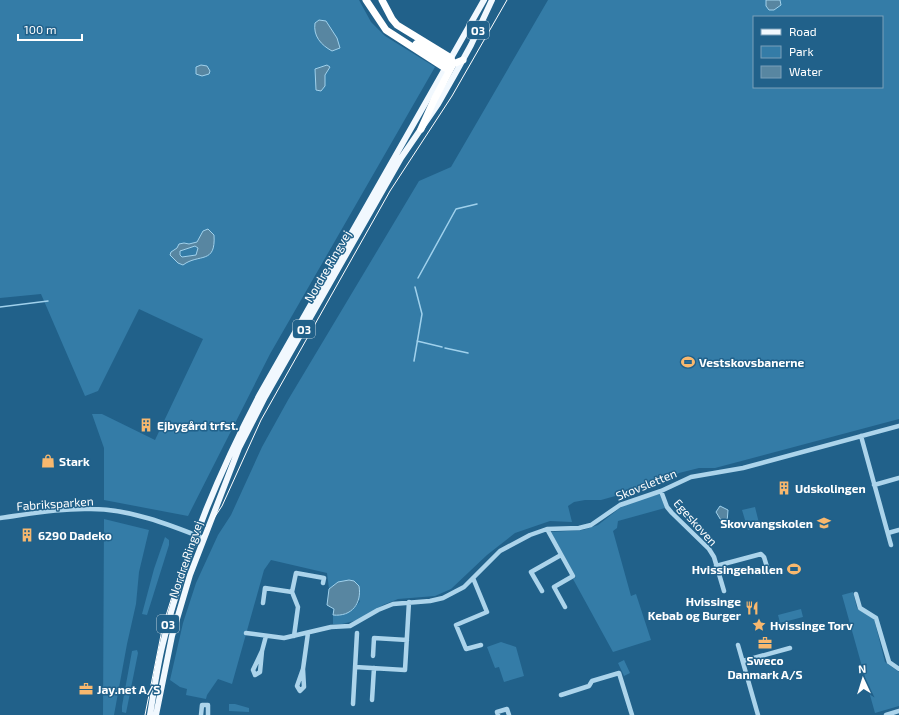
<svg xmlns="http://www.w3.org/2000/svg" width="899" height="715" font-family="'Exo 2',sans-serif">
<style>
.green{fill:#347ca7;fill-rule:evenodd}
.water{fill:#5886a1;stroke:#a0d1ec;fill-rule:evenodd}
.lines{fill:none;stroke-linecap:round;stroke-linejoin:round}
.stream{stroke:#a0d1ec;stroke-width:1.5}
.minor{stroke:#acd4eb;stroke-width:4.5}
.major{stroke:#f1f8fe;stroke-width:6}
.highway{stroke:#fff;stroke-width:7}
.tram{stroke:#fff;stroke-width:1}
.labels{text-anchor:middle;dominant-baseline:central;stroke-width:3;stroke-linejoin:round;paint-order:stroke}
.shield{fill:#21618a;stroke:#bcd0dc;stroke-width:1}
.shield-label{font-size:11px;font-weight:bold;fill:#fff}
.street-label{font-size:12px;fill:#fff;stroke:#21618a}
.poi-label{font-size:12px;font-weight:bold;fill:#fff;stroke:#21618a;text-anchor:start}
</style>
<rect width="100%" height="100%" fill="#21618a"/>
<path class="green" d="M0 0H359L371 22 385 36 435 67 270 354 188 516 104 500V448L92 414H102L155 440 203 339 139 309 98 391 85 396 41 294 0 298Z
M548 0H899V419L715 468H699L679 473 663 482 633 491 601 500H585L574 502 568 506 572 522 550 521 515 533 487 555 451 589 435 596 398 599 383 605 358 620 342 624H333V615C344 616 354 610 360 601L338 582 329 589 327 573 271 560 264 570 232 684 218 679 207 695 206 699 186 695 187 689 180 687 170 680 183 623 196 583 218 535 231 515 262 447 288 400 419 181 451 167ZM754 17H882V87H754Z
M660 494 665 508 618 521 617 528 613 531 631 596 636 594 651 640 613 652 573 579 576 577 551 532 583 530 598 525 625 504Z
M755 507 760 527 748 530 742 510Z
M104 519 149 530 139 572 136 604 127 644 114 715H103Z
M165 537 169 540V545L147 615 142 614 154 569Z
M853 592 857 608 874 619 885 662 899 672V706L875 713 842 595Z
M801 609 803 617 780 623 778 615Z
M501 642 516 647 524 676 504 682 499 667 495 668 487 647Z
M137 650 138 653 126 713 122 712V706L132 651Z
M624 660 630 673 624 676 618 663Z
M229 704H235L249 708V712L229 711Z"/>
<path class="water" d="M766 0H780L781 5 774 10H769L766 6Z
M319 20 326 21 337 38 340 48 332 51C321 45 313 36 315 23Z
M201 65 207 66 210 71 209 74 202 76 196 74V67Z
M327 65 330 67 325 75V86L321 91 316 90 315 69Z
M208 229 214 235C216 265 199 253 183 265L178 263 170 255 171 252 177 248 179 244 184 243 189 244 197 242 203 231ZM195 246 198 248 196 255 182 257 180 255V251Z
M720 506 728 510 727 523 722 522 716 512Z
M349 580 354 581 359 586C362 603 352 617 333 615L334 609 327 605 329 589 338 582Z"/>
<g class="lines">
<path class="stream" d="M418 278 456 209 477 204
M0 307 48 301
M417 341 442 347
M445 348 468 353
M414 361 422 314 415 287"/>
<path class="minor" d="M861 436 891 545
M874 485 899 478
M661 491 667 507 672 513 709 549 714 557 724 591
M0 518C30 514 61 508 91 509 129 509 168 524 203 538
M547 529 573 576 554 587 565 607
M888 533 899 530
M716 566 761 554 764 557 767 567
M473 578 487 612 456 625 466 649 481 645
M542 591 531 572 561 555
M856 594 860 608 876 618 889 662 899 669
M263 603 265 588 292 592
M246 633 284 638 331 627 350 626 378 610 393 604 430 601 443 598 464 587 500 551 530 535 547 529 579 528 591 525 620 505 661 491 691 477 743 468 899 426
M294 636 298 607 292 592 296 573 324 578 323 583
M738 645 758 715
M262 651 260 672 255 675 253 670 262 651 266 636
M373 656 374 638 407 640
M743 661 790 648
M355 667 405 670 409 602
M303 669 304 687 300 691 297 686 303 669 308 633
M561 695 589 686 592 681 619 673 632 715
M372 700 374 668
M353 704 357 633
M201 715 202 705H208V715
M498 715 497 712 507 709 509 715
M886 715 899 711"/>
<path class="major" d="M150 715C154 691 157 667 163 643 184 555 218 474 260 394L484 0
M156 715 172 636 190 575 239 448 265 397 401 158 438 104 455 74 471 45 492 0"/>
<path class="highway" d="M366 0 386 30 445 68
M382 0 392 19 397 25 451 58 453 64 434 100 421 129
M416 44 448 63 453 64 463 60"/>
<path class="tram" d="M145 715 163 625 177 581 187 559 222 506 261 420 390 191 452 96 507 0"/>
</g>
<defs>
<g id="stadium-bare" transform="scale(1.08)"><path d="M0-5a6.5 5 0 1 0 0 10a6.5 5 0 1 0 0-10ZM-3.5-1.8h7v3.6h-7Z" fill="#f8b86e" stroke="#21618a" stroke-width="2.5" paint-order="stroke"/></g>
<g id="building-bare" transform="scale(1.08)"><path d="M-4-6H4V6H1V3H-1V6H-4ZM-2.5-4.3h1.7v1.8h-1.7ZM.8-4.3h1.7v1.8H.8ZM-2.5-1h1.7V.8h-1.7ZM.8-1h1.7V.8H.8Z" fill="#f8b86e" stroke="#21618a" stroke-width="2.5" paint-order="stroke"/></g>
<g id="shop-bare" transform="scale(1.08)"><path d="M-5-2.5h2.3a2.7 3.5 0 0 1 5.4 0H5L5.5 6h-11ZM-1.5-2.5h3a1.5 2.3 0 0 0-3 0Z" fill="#f8b86e" stroke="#21618a" stroke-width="2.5" paint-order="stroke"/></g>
<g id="school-bare" transform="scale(1.08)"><path d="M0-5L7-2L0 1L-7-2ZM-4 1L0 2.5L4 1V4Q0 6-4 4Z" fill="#f8b86e" stroke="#21618a" stroke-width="2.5" paint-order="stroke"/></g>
<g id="restaurant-bare" transform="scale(1.08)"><path d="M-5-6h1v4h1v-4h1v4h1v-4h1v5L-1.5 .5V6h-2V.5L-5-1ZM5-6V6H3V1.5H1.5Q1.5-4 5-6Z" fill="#f8b86e" stroke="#21618a" stroke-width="2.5" paint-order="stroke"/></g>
<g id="sight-bare" transform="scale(1.08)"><path d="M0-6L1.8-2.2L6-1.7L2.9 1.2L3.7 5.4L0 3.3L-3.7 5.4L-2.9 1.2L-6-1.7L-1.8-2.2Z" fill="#f8b86e" stroke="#21618a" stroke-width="2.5" paint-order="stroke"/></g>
<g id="office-bare" transform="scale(1.08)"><path d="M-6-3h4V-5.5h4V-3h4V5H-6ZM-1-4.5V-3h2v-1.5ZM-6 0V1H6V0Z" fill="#f8b86e" stroke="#21618a" stroke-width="2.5" paint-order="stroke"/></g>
</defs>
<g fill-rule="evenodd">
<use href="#stadium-bare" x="688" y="362"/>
<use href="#building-bare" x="146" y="425"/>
<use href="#shop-bare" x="48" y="461"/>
<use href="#building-bare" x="784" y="488"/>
<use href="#school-bare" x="824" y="523"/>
<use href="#building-bare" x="27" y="535"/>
<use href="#stadium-bare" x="794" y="569"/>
<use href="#restaurant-bare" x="752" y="608"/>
<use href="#sight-bare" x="759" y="625"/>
<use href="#office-bare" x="765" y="643"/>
<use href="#office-bare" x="86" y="689"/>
</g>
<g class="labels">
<g class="shield">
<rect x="467" y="21" width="22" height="18" rx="3"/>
<rect x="293" y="320" width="22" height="18" rx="3"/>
<rect x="157" y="615" width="22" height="18" rx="3"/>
</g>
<g class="shield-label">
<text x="478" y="30">O3</text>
<text x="304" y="329">O3</text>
<text x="168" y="624">O3</text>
</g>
<g class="street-label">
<text transform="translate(327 266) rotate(-60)">Nordre Ringvej</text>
<text transform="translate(646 484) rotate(-22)">Skovsletten</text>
<text transform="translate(55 503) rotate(-4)">Fabriksparken</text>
<text transform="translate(696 522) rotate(48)">Egeskoven</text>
<text transform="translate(185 559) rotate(-71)">Nordre Ringvej</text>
</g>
<g class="poi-label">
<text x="699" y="362">Vestskovsbanerne</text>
<text x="157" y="425">Ejbygård trfst.</text>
<text x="59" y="461">Stark</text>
<text x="795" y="488">Udskolingen</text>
<text x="813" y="523" text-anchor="end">Skovvangskolen</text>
<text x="38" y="535">6290 Dadeko</text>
<text x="783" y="569" text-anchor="end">Hvissingehallen</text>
<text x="741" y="601" text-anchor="end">Hvissinge<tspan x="741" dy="14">Kebab og Burger</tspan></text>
<text x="770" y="625">Hvissinge Torv</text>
<text x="765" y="660" text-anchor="middle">Sweco<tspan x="765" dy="14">Danmark A/S</tspan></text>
<text x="97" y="689">Jay.net A/S</text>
</g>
</g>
<rect x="753" y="16" width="130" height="72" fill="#21618a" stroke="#7aa0b9"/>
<rect x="761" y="29" width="20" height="6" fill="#f1f8fe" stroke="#7aa0b9"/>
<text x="789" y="36" font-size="12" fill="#ffffff">Road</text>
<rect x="761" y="46" width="20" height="12" fill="#347ca7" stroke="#7aa0b9"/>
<text x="789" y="56" font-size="12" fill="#ffffff">Park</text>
<rect x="761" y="66" width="20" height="12" fill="#5886a1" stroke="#7aa0b9"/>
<text x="789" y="76" font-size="12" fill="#ffffff">Water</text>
<g transform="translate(863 679) rotate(356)" stroke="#21618a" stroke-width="3" paint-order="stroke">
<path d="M0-3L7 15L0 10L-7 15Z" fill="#ffffff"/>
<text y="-6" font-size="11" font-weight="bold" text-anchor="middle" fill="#ffffff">N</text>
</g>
<path d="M18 34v6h64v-6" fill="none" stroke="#ffffff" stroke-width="2"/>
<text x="24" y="34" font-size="12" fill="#ffffff" stroke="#21618a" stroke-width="3" paint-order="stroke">100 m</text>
</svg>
